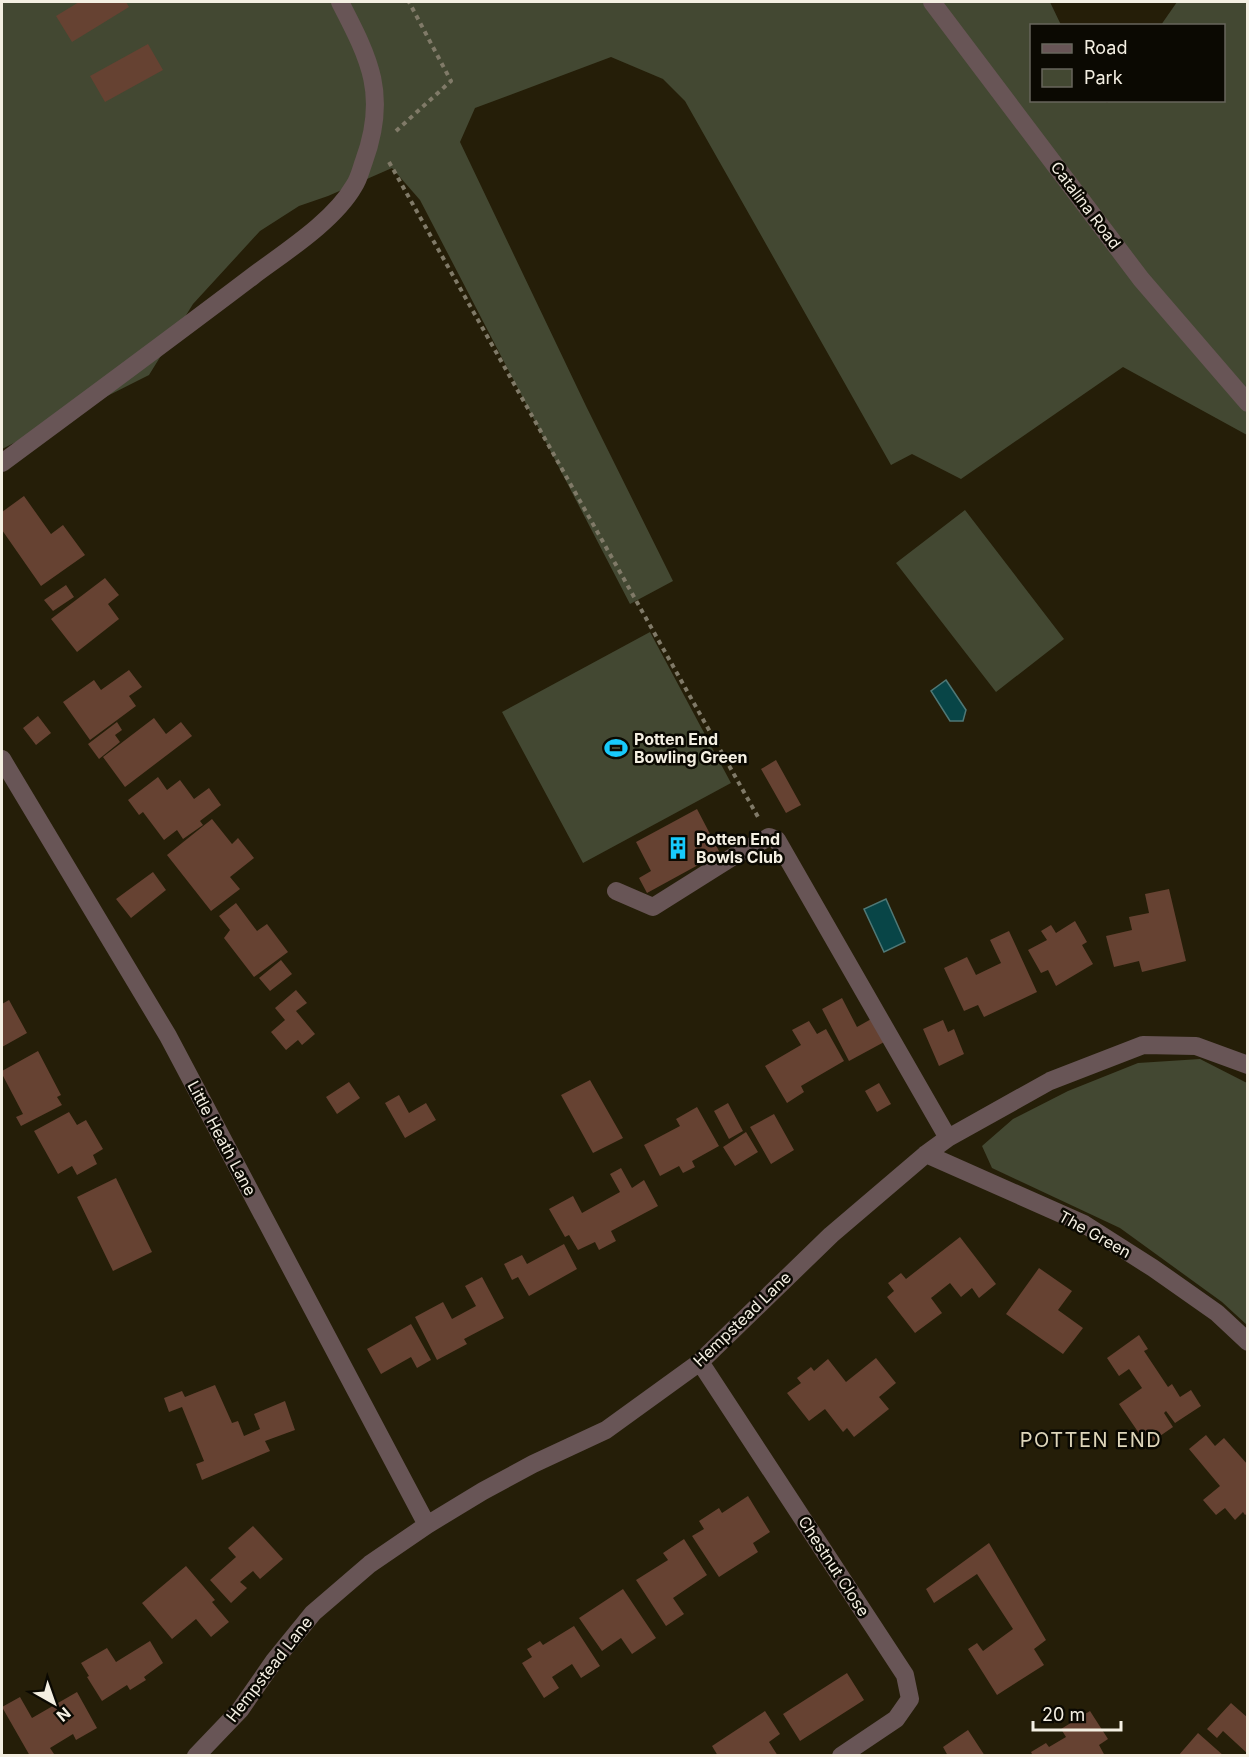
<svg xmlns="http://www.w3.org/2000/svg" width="1249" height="1757" font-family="Inter,sans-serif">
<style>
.green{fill:#434832}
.water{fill:#084547;stroke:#4f7876;stroke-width:1.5}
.building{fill:#664232}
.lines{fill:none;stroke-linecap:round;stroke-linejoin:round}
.path{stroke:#807a68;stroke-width:4;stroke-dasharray:4.5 4.5;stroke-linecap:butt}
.minor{stroke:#685556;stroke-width:18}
.labels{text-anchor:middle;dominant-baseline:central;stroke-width:5;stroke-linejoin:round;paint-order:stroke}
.street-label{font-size:16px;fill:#f4efe2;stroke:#0b0902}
.poi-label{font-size:16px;font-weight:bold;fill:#f4efe2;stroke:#0b0902;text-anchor:start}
.quarter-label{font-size:20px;letter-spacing:1.5px;fill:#ded5ba;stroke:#0b0902}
</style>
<rect width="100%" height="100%" fill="#251e08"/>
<path class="green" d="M2 2H1050L1061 25 1032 26V100H1105L1107 103 1109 100H1224V26L1161 25 1177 2H1247V435L1123 367 961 479 912 454 891 465 685 101 663 79 611 57 475 108 460 142 586 406 673 581 630 604 420 200 392 168 328 196 299 206 260 231 193 304 149 375 2 449Z
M965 510 1064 639 996 692 896 563Z
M650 632 731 783 583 863 502 712Z
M1200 1059 1247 1083V1325L1222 1302 1120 1228 992 1168 982 1146 1013 1119 1068 1091 1138 1063Z"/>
<path class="water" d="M946 680 966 710 963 721H950L931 691Z
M886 899 905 942 884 952 864 909Z"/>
<path class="building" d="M79 2H126L129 7 72 42 56 16Z
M148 44 163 70 105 102 90 76Z
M24 496 51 534 63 525 85 555 41 586 2 530V512Z
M105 578 119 595 108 604 119 619 77 652 51 619Z
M66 585 74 597 53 611 44 600Z
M129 670 142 687 129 696 136 706 90 740 63 702 94 680 101 690Z
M38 716 51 733 36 745 23 728Z
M154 718 166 734 181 722 192 736 125 787 103 757Z
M117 722 122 730 115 735 120 742 99 759 88 744Z
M776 760 801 805 786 813 761 769Z
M158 777 167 790 180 780 194 799 209 788 221 805 200 821 203 825 183 839 177 830 164 840 143 812 139 815 128 800Z
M697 809 720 853 647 893 639 878 651 871 636 842Z
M212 819 232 844 238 838 254 858 230 877 240 889 211 911 167 855Z
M153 872 166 890 131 918 116 899Z
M1169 889 1186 961 1142 972 1139 961 1114 967 1106 936 1132 930 1129 917 1149 913 1145 894Z
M236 903 257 931 267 924 288 952 254 977 224 938 230 930 219 916Z
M1075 921 1087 942 1082 945 1093 964 1056 986 1048 970 1041 973 1028 950 1047 940 1041 931 1051 925 1056 933Z
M1009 931 1037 992 984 1017 978 1005 964 1011 944 968 967 957 976 975 1001 963 990 940Z
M281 960 292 974 270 991 259 978Z
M296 990 307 1003 296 1011 315 1034 302 1045 298 1040 286 1050 271 1032 285 1020 275 1008Z
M842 998 857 1027 873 1018 886 1041 849 1061 822 1009Z
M9 1000 27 1033 2 1047V1004Z
M943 1020 948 1032 954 1029 964 1054 939 1066 923 1029Z
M809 1021 817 1034 826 1029 844 1061 801 1086 804 1092 787 1103 765 1066 801 1045 792 1030Z
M38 1051 61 1095 57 1097 62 1105 21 1126 16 1117 23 1114 2 1074V1071Z
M590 1080 623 1138 593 1153 561 1095Z
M349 1082 360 1098 337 1114 326 1097Z
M879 1083 891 1104 877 1112 865 1091Z
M399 1095 409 1113 426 1103 436 1120 405 1138 385 1103Z
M728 1103 743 1131 729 1139 714 1111Z
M697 1107 719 1146 692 1161 695 1167 683 1173 679 1166 660 1176 644 1145 680 1126 676 1119Z
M69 1112 77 1125 86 1120 103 1149 93 1155 97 1164 77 1175 72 1166 58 1174 34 1131Z
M774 1114 794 1150 771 1164 750 1127Z
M746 1132 758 1152 735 1166 723 1147Z
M621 1168 632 1188 644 1180 658 1206 611 1231 616 1241 599 1250 595 1242 578 1250 569 1235 565 1237 549 1209 573 1196 582 1213 620 1192 610 1174Z
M116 1178 152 1252 113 1271 77 1197Z
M960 1237 996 1284 979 1298 972 1288 961 1297 950 1283 931 1298 942 1313 915 1333 887 1297 894 1291 888 1283 901 1273 906 1279Z
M564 1244 577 1269 529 1296 518 1277 512 1280 504 1264 522 1255 527 1264Z
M1039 1268 1072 1291 1058 1310 1083 1328 1063 1354 1006 1314Z
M482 1277 504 1318 464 1339 467 1344 437 1360 415 1317 443 1302 452 1319 476 1306 465 1286Z
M411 1324 431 1360 417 1368 411 1357 381 1374 367 1349Z
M1139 1335 1148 1349 1144 1351 1168 1387 1172 1384 1180 1397 1191 1390 1201 1406 1175 1423 1166 1411 1164 1413 1173 1427 1147 1445 1119 1404 1142 1388 1129 1369 1119 1376 1107 1358Z
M876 1358 896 1383 879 1397 889 1409 854 1437 847 1428 843 1432 825 1409 809 1421 787 1393 801 1383 797 1378 811 1367 814 1371 828 1359 846 1382Z
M215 1385 232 1423 238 1421 244 1436 260 1429 254 1414 285 1401 295 1430 265 1441 270 1451 202 1480 196 1464 204 1461 182 1407 169 1412 164 1398 182 1391 185 1397Z
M1206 1435 1215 1446 1224 1438 1248 1465V1513L1245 1515 1243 1512 1235 1520 1225 1508 1216 1515 1203 1500 1220 1486 1189 1449Z
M748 1496 770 1532 753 1543 758 1552 719 1577 692 1536 704 1529 699 1521 719 1508 722 1513Z
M253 1526 283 1559 260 1579 253 1571 240 1582 247 1588 231 1603 210 1580 236 1557 228 1548Z
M684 1539 707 1575 673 1598 684 1614 666 1626 636 1580 668 1560 663 1553Z
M989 1543 1046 1640 1034 1649 1044 1665 997 1695 968 1649 977 1643 983 1651 1013 1629 977 1574 934 1603 926 1589Z
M186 1566 215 1600 212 1602 229 1622 211 1637 196 1619 172 1639 142 1603Z
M623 1589 656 1638 632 1654 621 1638 602 1651 579 1618Z
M574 1626 600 1666 581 1678 572 1664 552 1677 559 1688 544 1698 522 1663 532 1657 527 1649 540 1641 543 1645Z
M150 1641 163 1663 144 1677 146 1680 130 1690 127 1685 102 1701 87 1677 89 1676 81 1663 107 1648 116 1662Z
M847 1673 864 1700 800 1741 783 1714Z
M77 1692 97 1728 76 1740 73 1734 50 1748 54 1754 51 1756H30L2 1707 20 1697 32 1718Z
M1231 1703 1248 1718V1754L1223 1731 1217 1738 1207 1729Z
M765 1711 780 1734 769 1742 778 1756H718L712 1746Z
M1090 1711 1108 1739 1099 1745 1105 1756H1033L1031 1752 1046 1743 1049 1747 1066 1737 1061 1729Z
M968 1730 985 1756H948L943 1747Z
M1198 1733 1224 1756H1178Z"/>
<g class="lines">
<path class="path" d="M396 131 451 81 409 2
M389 162 758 817"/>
<path class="minor" d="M932 2 1141 279 1248 403
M2 463C86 401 170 339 253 276 285 252 334 221 354 186 359 179 361 169 364 161 388 95 370 60 340 2
M2 759 168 1036 427 1525
M616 891 653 907 734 856 769 837 777 840 948 1138
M926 1154 1084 1224 1153 1268 1217 1313 1248 1342
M700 1362 905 1675 910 1699 896 1719 841 1756
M196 1756 240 1710 274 1661 313 1613 370 1564 427 1525 483 1491 533 1464 606 1430 700 1362 831 1235 926 1154 948 1138 1050 1081 1143 1045 1196 1046 1248 1065"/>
</g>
<defs>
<g id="stadium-bare" transform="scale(1.8)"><path d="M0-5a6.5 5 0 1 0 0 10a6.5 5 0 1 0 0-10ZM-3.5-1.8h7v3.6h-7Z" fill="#18cafc" stroke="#0b0902" stroke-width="2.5" paint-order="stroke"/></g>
<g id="building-bare" transform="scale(1.8)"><path d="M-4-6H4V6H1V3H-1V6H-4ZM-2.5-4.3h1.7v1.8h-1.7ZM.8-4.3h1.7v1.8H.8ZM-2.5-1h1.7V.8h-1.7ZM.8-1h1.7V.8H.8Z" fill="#18cafc" stroke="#0b0902" stroke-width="2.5" paint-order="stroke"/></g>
</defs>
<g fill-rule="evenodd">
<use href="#stadium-bare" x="616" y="748"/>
<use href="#building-bare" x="678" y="848"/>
</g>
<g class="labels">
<g class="street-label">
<text transform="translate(1086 205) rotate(53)">Catalina Road</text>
<text transform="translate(222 1138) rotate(62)">Little Heath Lane</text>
<text transform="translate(1095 1234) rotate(29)">The Green</text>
<text transform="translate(742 1319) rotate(-44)">Hempstead Lane</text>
<text transform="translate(834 1566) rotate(57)">Chestnut Close</text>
<text transform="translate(269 1669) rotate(-52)">Hempstead Lane</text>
</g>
<g class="poi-label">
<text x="634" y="739">Potten End<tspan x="634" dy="18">Bowling Green</tspan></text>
<text x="696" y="839">Potten End<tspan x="696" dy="18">Bowls Club</tspan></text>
</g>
<g class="quarter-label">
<text x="1091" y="1440">POTTEN END</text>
</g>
</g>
<rect width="1249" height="1757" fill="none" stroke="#f4efe2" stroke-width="6"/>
<rect x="1030" y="24" width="195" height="78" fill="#0b0902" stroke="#68655c" stroke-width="1.5"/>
<rect x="1042" y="44" width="30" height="9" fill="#685556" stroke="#68655c" stroke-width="1.5"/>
<text x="1084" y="54" font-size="18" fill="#f4efe2">Road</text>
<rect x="1042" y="69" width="30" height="18" fill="#434832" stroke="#68655c" stroke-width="1.5"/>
<text x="1084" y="84" font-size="18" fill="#f4efe2">Park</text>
<g transform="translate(54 1703) rotate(140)" stroke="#0b0902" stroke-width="4.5" paint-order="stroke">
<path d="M0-4.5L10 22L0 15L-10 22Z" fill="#f4efe2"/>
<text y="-9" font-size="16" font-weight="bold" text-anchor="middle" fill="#f4efe2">N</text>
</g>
<path d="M1033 1721v9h88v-9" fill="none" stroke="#f4efe2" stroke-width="3"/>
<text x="1042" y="1721" font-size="18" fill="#f4efe2" stroke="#0b0902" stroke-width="4.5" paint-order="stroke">20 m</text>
</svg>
